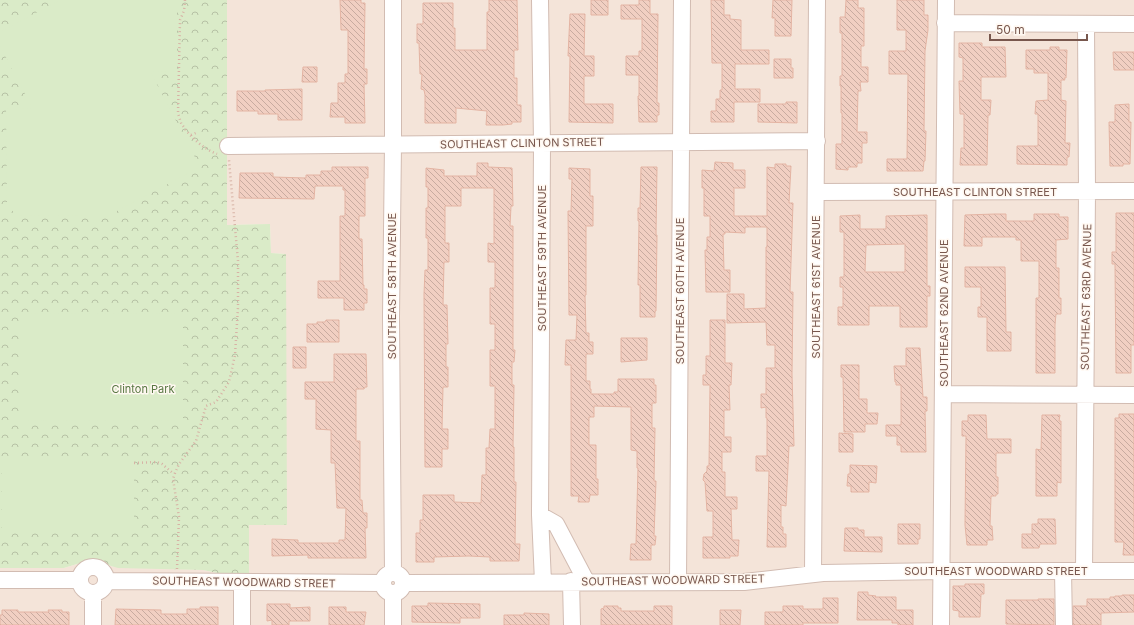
<svg xmlns="http://www.w3.org/2000/svg" width="1134" height="625" font-family="Inter,sans-serif">
<style>
.residential{fill:#f4e4d9}
.park{fill:url(#park-crowns)}
.garden{fill:#daebc8}
.building{fill:url(#building-back-hatch);stroke:#e4b4a3;fill-rule:evenodd}
.lines{fill:none;stroke-linecap:round;stroke-linejoin:round}
.minor-casing{stroke:#d2bcb2;stroke-width:18}
.path{stroke:#d7b2a5;stroke-width:2.5;stroke-dasharray:1 3;stroke-linecap:butt}
.minor{stroke:#fff;stroke-width:16}
.labels{text-anchor:middle;dominant-baseline:central;stroke-width:3;stroke-linejoin:round;paint-order:stroke}
.street-label{font-size:11px;fill:#78574d;stroke:#fff8f1}
.park-label{font-size:11px;fill:#587742;stroke:#fff8f1}
</style>
<defs>
<pattern id="park-crowns" width="20" height="18" patternUnits="userSpaceOnUse"><rect width="20" height="18" fill="#daebc8"/><path d="M2 6a3 3 0 1 1 6 0M12 15a3 3 0 1 1 6 0" fill="none" stroke="#b6c1a5"/></pattern>
<pattern id="building-back-hatch" width="6" height="6" patternUnits="userSpaceOnUse"><rect width="6" height="6" fill="#f1cfc2"/><path d="M-1 5l2 2M0 0l6 6M5-1l2 2" fill="none" stroke="#c8aba0"/></pattern>
</defs>
<rect width="100%" height="100%" fill="#fcf3ea"/>
<path class="residential" d="M227 0H1134V625H0V568H64L90 560 109 566 203 570 222 574H249V525L286 254 271 253 270 224 227 225Z"/>
<path class="park" d="M0 0H227V225L270 224 271 253 286 254 287 525H249V574H222L203 570 118 568 90 560 64 568H0Z"/>
<path class="garden" d="M60 0H177V72L150 71 200 167 94 223 89 215 18 216 7 206 6 108 33 109 0 46V32Z
M20 313 183 314V421L20 420Z
M2 461H134V533H2Z"/>
<path class="building" d="M340 0H361V3H365L364 69H367V84H364L365 123H345V117H330L331 103H338V83H345V74H348V30H341Z
M489 0H517L518 50H514V78H517V105H521V122H512V124L503 125H486L487 111 456 108V123H425V95L424 90 421 89 422 74H420L419 43H417V24H423V3H453V28H455V50H487V12H489Z
M591 0H608V15H591Z
M639 0H650V14H658L657 103H659V115H657V122H639L638 96H639V75H626V56H639V51H642V19H621V5H639Z
M711 0H724V15H730V19L741 20V50H769V64H735V89H760V102H734V122H711V111H716V99H720V90H722V63H712Z
M773 0H792L791 36H775V18H772Z
M846 0H858V8H864V46H861V67H868V82H860L861 91H858L857 132H867V143H862V163H857V167H848V170L836 169V144H842V113H841V86H840V76H842V33H840V17H845Z
M897 0H924V15H928V30L925 51 924 131H926L925 161H924L923 171H887V159H907L908 74H889V51H906V30H897Z
M570 14H585L584 56H594V76H584V104H613V123L569 122 570 56H568Z
M959 43H982V47H1005L1006 77H981V100H991L990 115H988L987 165H960L961 148H964V114H960L959 81H963V58L959 57Z
M1050 47H1059V50H1067L1066 78H1064L1065 80H1061V100L1066 101 1065 143H1070L1069 157H1067V165L1017 164V146H1038V114H1035L1036 101 1048 100V73H1034V69H1026V50H1050Z
M1113 52H1134V70H1114Z
M774 59H791V68H793V78H774Z
M303 67H317V82H302Z
M302 89V120H278V114H258V111H237V91H265V90Z
M786 102H797V123L758 122V104H786Z
M1129 104V122H1131L1130 164H1123V166H1110L1109 122H1115V105Z
M715 162 733 163V170H745V188H734V216H767V167L775 168V164H786V166H791L789 203H793L790 292H793L792 374 794 446H789L786 506 781 505V527H783V534H786V547H767L769 471H756V456H767V418H766V407L761 408V394H766V368H775V345H767L766 322 727 323V294H744V309L766 308V247H767V227H745V233L725 232V234H723L724 270H730V292H706L705 250H707V237H710V216H704V188H702V170L714 171Z
M477 163H488V167L512 168 513 206H511L510 226H513V350H515L514 362H512V385H514L513 447H514V482H516L515 544H520L519 561H490V557L469 556 434 557V562H416V533H420V520H423V495H454V502L481 503 482 475H486V448H489L490 429H495V386H490V350H495V324H490V288H495V262H488V243L494 244V188H461V206H445V243H449V262H444L443 305H447L448 344H446V367H448V387H443L442 429H448V449H442V467H425L424 294 425 270H428V238H426V208H428V187H426V168L444 170V176H477Z
M332 167H368V178H365V216H359V239H362L363 285H364V289H367V303H364V310H344V298H318V281H340V216H345V190H343V186H315L314 199 239 198 240 173H273V177L306 178V175H321V171H332Z
M641 167H657L656 235H657L656 311H655V317H640V285H638L639 221H638V208H640Z
M569 168 590 169V196H593V226H586V295H585L586 333H589V342H593V354H586V381H590V389H591V394H614V392H618V379H654V385H656V403H652V428H655L654 481H656L654 536H656L655 545H651V560H630L631 544H636L638 468H637V451L631 450V407L594 406V417H589V445H596V479H598V495H590L589 502H578L579 496H571V365H565L566 340H576L577 315H569L568 211H571L572 179H569Z
M1116 213H1134V345H1131V373H1116L1115 264H1112V252H1116Z
M995 214H1006V221H1034V214H1059V217H1068V239L1056 240V268H1059V298H1061V314H1056L1055 325V373H1036V298H1039V261H1021V240H1016V237H982V246H964L965 215Z
M860 215V229H886V216L927 215V286H930V296H927V327H900V306H869V325H838V307H843V287H840V277H844V232H840V216ZM905 244V272H865L866 245Z
M965 267H1005L1006 332H1011V351H987V317H978V307H981V287H965Z
M326 320H339V342H307V324H317V322H325Z
M710 320H725V363H732L731 385H729L730 410H724V437H731V452H722V472H725V497H737V509H731L732 540H739L738 556H730V558H703V537H713V511H707L705 482 703 480 704 474 707 471V466H709L710 385H703V375H706V356H710Z
M621 338H647V360L621 362Z
M293 347H306V368H293Z
M906 348H920L923 397H927V411H925L926 452H901V445H897V436H886V425H901V385H896V382H895L894 366H906Z
M334 354H366L367 387H365L364 389H356V441H360V500H362L363 513H367V528H365L366 558H308V555L272 556V539L298 540V543H339V540H345L346 508H337L335 463H331V430L316 429V399H305V382H334Z
M841 365H859V399H867V413H878L877 424H865V432H844L843 377H841Z
M1119 414H1134V555H1123L1124 542H1115V418H1119Z
M968 415H986L987 439H1011V453H996V477H998V494H996V496H991L990 526H992L993 540H987V545H967L965 525 966 436H962V421H968Z
M1042 415H1060L1059 421H1061V483L1057 482V496H1036V449L1041 450Z
M839 433 853 434V452H839Z
M850 465 877 466 876 483 869 482V492H851V486H847L848 474H850Z
M1038 519H1055L1056 544H1040L1039 548H1022V534H1032V524H1038Z
M898 524H920V539H918V544H898Z
M845 528H858V530H864V537H882V552L844 551Z
M965 584H984V594H981L980 617H959V611L953 610V586H965Z
M858 592H868V595L876 596 875 597H896V610H913V625H898V623H892V620H857Z
M1122 595H1134V612L1101 613V625H1073V606H1087V599H1110V597H1115V596H1122Z
M823 598H838V623H803V625H765V612H783V606H803V609H823Z
M1038 599H1054V625L1006 624V600H1038Z
M428 603 480 604V618H460V623L412 622V606H428Z
M267 604H290V608L310 607V621H289V625H272V620L267 621Z
M604 606H618V608H621V611H654V606H672V625H601V609L604 608Z
M200 607H218V625H115L116 609 161 610V614H187V609H200Z
M329 607H346V612H366L364 625H329Z
M2 610H18V612H49L48 610H62V612H69V625H0V615H2Z
M720 610H741L740 625H720Z
M524 613 549 614V625H504V615H524Z"/>
<g class="lines">
<g class="minor-casing">
<path id="minor" d="M540 0 542 144 540 515 543 582
M945 23 1134 24
M228 146 817 141
M817 192 1134 191
M943 394 1134 395
M540 515 556 524 586 581
M80 580a13 13 0 1 1 26 0a13 13 0 1 1-26 0Z
M1063 571 1064 625
M1084 571 1087 191 1086 24
M383 583a10 10 0 1 1 20 0a10 10 0 1 1-20 0Z
M393 573 391 317 393 144V0
M813 574 817 0
M0 580H80
M106 581 383 583
M571 581 572 625
M678 582 682 0
M403 583 744 582 823 573 942 571H1134
M93 625V593
M242 625V582
M393 625V593
M941 625 946 0"/>
</g>
<path class="path" d="M185 0 184 11 180 20 178 114C180 118 180 123 183 126 191 138 204 149 217 154
M191 135 198 132
M134 463 157 462 162 464 174 474
M177 569 179 517 173 479 175 473 179 464 196 441 206 406 216 402 229 382 235 355 238 307V261L229 160"/>
<use href="#minor" class="minor"/>
</g>
<g class="labels">
<g class="street-label">
<text transform="translate(522 143) rotate(-1)">SOUTHEAST CLINTON STREET</text>
<text x="975" y="192">SOUTHEAST CLINTON STREET</text>
<text transform="translate(542 258) rotate(-90)">SOUTHEAST 59TH AVENUE</text>
<text transform="translate(392 286) rotate(-90)">SOUTHEAST 58TH AVENUE</text>
<text transform="translate(816 287) rotate(-90)">SOUTHEAST 61ST AVENUE</text>
<text transform="translate(680 291) rotate(-90)">SOUTHEAST 60TH AVENUE</text>
<text transform="translate(1086 297) rotate(-89)">SOUTHEAST 63RD AVENUE</text>
<text transform="translate(944 313) rotate(-90)">SOUTHEAST 62ND AVENUE</text>
<text x="996" y="571">SOUTHEAST WOODWARD STREET</text>
<text transform="translate(673 580) rotate(-1)">SOUTHEAST WOODWARD STREET</text>
<text transform="translate(244 582) rotate(1)">SOUTHEAST WOODWARD STREET</text>
</g>
<g class="park-label">
<text x="143" y="389">Clinton Park</text>
</g>
</g>
<path d="M990 34v6h97v-6" fill="none" stroke="#78574d" stroke-width="2"/>
<text x="996" y="34" font-size="12" fill="#78574d" stroke="#fff8f1" stroke-width="3" paint-order="stroke">50 m</text>
</svg>
